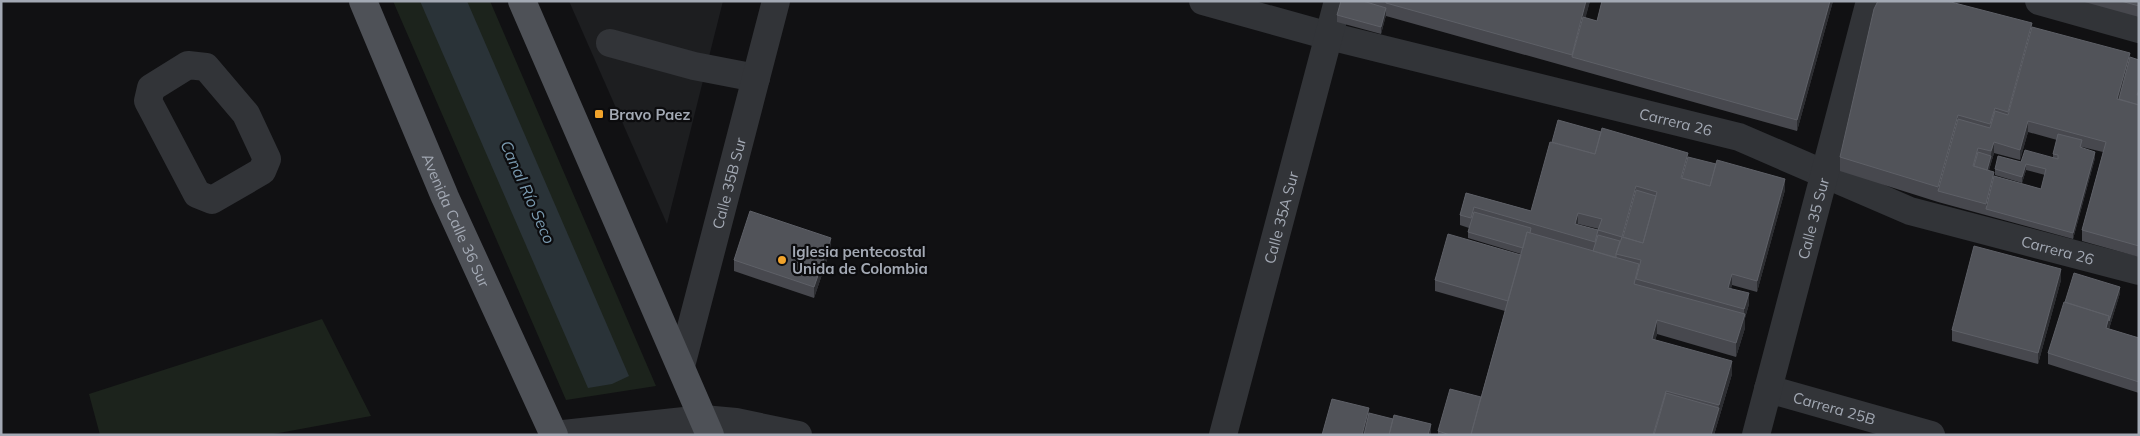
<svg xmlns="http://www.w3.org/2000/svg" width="2140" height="436" font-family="Mulish,sans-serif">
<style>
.built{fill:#1d1e20}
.green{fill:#1c231c}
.water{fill:#2a3338}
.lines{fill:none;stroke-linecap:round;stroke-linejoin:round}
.minor{stroke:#323438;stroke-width:28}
.major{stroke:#4e5157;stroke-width:28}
.wall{fill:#47484e;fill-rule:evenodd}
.shaded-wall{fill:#2d2e32}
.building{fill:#515359;stroke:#5e6067;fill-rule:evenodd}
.poi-dot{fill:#f1a32b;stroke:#0c0c0e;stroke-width:2}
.labels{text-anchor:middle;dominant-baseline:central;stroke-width:4.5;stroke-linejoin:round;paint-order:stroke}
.poi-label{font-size:15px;font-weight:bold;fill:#a3a9b4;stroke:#0c0c0e;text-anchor:start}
.street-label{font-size:15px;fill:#a3a9b4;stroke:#0c0c0e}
.water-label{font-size:16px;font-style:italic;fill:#7999af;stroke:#0c0c0e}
</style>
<rect width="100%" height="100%" fill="#111113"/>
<path class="built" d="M569 1H723L667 224Z"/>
<path class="green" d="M393 1H490L656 386 566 400Z
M322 319 371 416 268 435H100L89 394Z"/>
<path class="water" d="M420 1H467L629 376 612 384 588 388Z"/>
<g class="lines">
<g class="minor">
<path id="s1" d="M1203 1 1329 36 1739 137 1910 211 2139 271"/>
<path d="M2039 1 2139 29"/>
<path d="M610 43 694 66 756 78"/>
<path d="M188 65 206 67 246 114 267 159 262 171 212 200 197 194 148 101 151 88Z"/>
<path id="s2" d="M681 366 776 1"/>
<path id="s3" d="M1768 389 1931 435"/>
<path d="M554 435 703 419 736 422 798 435"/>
<path id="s4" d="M1223 435 1338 1"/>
<path id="s5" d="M1756 435 1870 1"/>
</g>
<g class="major">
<path id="s6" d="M363 1 445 197 554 435"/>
<path d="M522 1 710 435"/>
</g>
</g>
<path class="wall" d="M1341 1H1590L1585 18 1597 21 1602 1H1833L1797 131 1386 16V15L1381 34 1337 22V15Z
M2081 1H2139V17Z
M2032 27 2139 60V257L2082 241V230L2103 152 2082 147V148L2095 158 2073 239 1938 202 1840 171V157ZM2028 132 2057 140 2053 154V158L2021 162 1995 169V175L2022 183 2026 170 2045 175 2041 189 1994 176 1989 170 1994 153 2020 160Z
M1688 157 1785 190 1757 292 1732 285 1731 288 1749 304 1745 318V328L1736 357 1657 334 1655 340 1732 374 1714 435H1438V431L1481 397 1505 311 1435 291V280L1521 255V254L1468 238V232L1469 228 1460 225V215L1466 193 1531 211ZM1578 224 1599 229 1598 230 1578 225Z
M831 248 814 298 734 271V260Z
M2061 280 2038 364 1952 341V330Z
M2120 293 2109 329 2139 338V393L2048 364V353L2065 302Z"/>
<path class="shaded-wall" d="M1586 1H1590L1575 58 1572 57V55Z
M1830 1H1833L1797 131V120Z
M1386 9V15L1381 34V27Z
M2032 23V38L2008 126V112Z
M2130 53V64L2119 104 2117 99Z
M1958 115V130L1938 191V187Z
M2028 121V132L2020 160V150Z
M1994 142V153L1986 180V174Z
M2095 152V158L2073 239V233Z
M1688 153V163L1683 183 1681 178Z
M2026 164V170L2022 183V177Z
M1994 172V183L1986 209V204Z
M1785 179V190L1757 292V281Z
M1636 186V197L1623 242 1622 237Z
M1578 213V224L1575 235V224Z
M831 238V248L814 298V287Z
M2061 269V280L2038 364V353Z
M1732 274V285L1728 298V288Z
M2120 287V293L2106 339V328Z
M1749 293V304L1745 318V328L1736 357V343L1744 316V309Z
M1657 320V334L1652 352V339Z
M1732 361V374L1714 435H1711L1719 405Z
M1369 408V419L1365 435H1362Z
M1431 424V435H1428Z"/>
<path class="building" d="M1341 1H1363L1386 8 1381 27 1337 15Z
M1386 1H1586L1572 55 1386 3Z
M1602 1H1830L1797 120 1572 57 1583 17 1597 21Z
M1878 1H1947L2032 23 2008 112 1995 108 1990 124 1958 115 1938 187 1840 157 1874 9Z
M2121 1H2139V6Z
M2032 27 2130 53 2117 99 2139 105V246L2082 230 2106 142 2028 121 2020 150 1994 142 1991 151 1978 148 1973 166 1994 172 1986 204 1938 191 1958 119 1990 128 1995 111 2008 115Z
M2130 57 2139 60V90L2137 95H2139V105L2119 99Z
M1558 120 1601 132 1595 154 1552 142Z
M1602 128 1688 153 1681 178 1710 186 1717 160 1785 179 1757 281 1732 274 1728 288 1749 293 1744 309 1636 279 1641 260 1616 254 1622 237 1643 243 1657 192 1636 186 1622 237 1598 230 1595 242 1474 207 1471 218 1460 215 1466 193 1531 211 1550 142 1595 154ZM1578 213 1602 219 1598 230 1575 224Z
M2058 134 2082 140 2080 147 2095 152 2073 233 1986 209 1994 176 2041 189 2046 169 2026 164 2022 177 1995 169 1998 156 2021 162 2025 150 2058 159V155L2053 154Z
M1978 152 1991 156 1987 170 1974 166Z
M1688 157 1716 164 1710 186 1682 178Z
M1636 190 1656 196 1643 243 1623 237Z
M750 211 831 238 814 287 734 260Z
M1474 212 1531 228 1530 233 1527 232 1523 248 1468 232Z
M1527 232 1639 264 1634 284 1745 314 1736 343 1657 320 1652 339 1732 361 1719 405 1666 391 1653 435H1475L1471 434Z
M1448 234 1521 255 1508 301 1435 280Z
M1598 235 1620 241 1616 254V258L1593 251Z
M1974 246 2061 269 2038 353 1952 330Z
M2074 273 2120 287 2109 321V316L2065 302Z
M2064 302 2109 316 2106 328 2139 338V382L2048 353Z
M1450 389 1481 397 1471 435H1450L1438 431Z
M1666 393 1719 408 1711 435H1654Z
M1332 399 1369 408 1362 435H1322Z
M1369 413 1393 419 1389 435H1364Z
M1394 415 1431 424 1428 435H1389Z"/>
<g class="poi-dot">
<rect x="594" y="109" width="10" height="10" rx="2.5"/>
<circle cx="782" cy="260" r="5"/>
</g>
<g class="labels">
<g class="poi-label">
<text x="609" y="114">Bravo Paez</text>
<text x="792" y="251">Iglesia pentecostal<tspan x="792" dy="17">Unida de Colombia</tspan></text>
</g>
<g class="street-label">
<text stroke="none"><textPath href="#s1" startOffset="488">Carrera 26</textPath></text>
<text stroke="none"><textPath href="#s2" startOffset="189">Calle 35B Sur</textPath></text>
<text stroke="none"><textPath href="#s4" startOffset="225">Calle 35A Sur</textPath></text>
<text stroke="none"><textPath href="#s5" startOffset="224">Calle 35 Sur</textPath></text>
<text stroke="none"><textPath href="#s6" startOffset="238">Avenida Calle 36 Sur</textPath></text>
<text stroke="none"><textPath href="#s1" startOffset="892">Carrera 26</textPath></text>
<text stroke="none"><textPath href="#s3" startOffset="69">Carrera 25B</textPath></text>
</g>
<g class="water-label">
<text transform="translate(528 192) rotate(66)">Canal Río Seco</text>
</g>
</g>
<rect width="2140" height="436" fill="none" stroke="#a3a9b4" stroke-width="5"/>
</svg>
